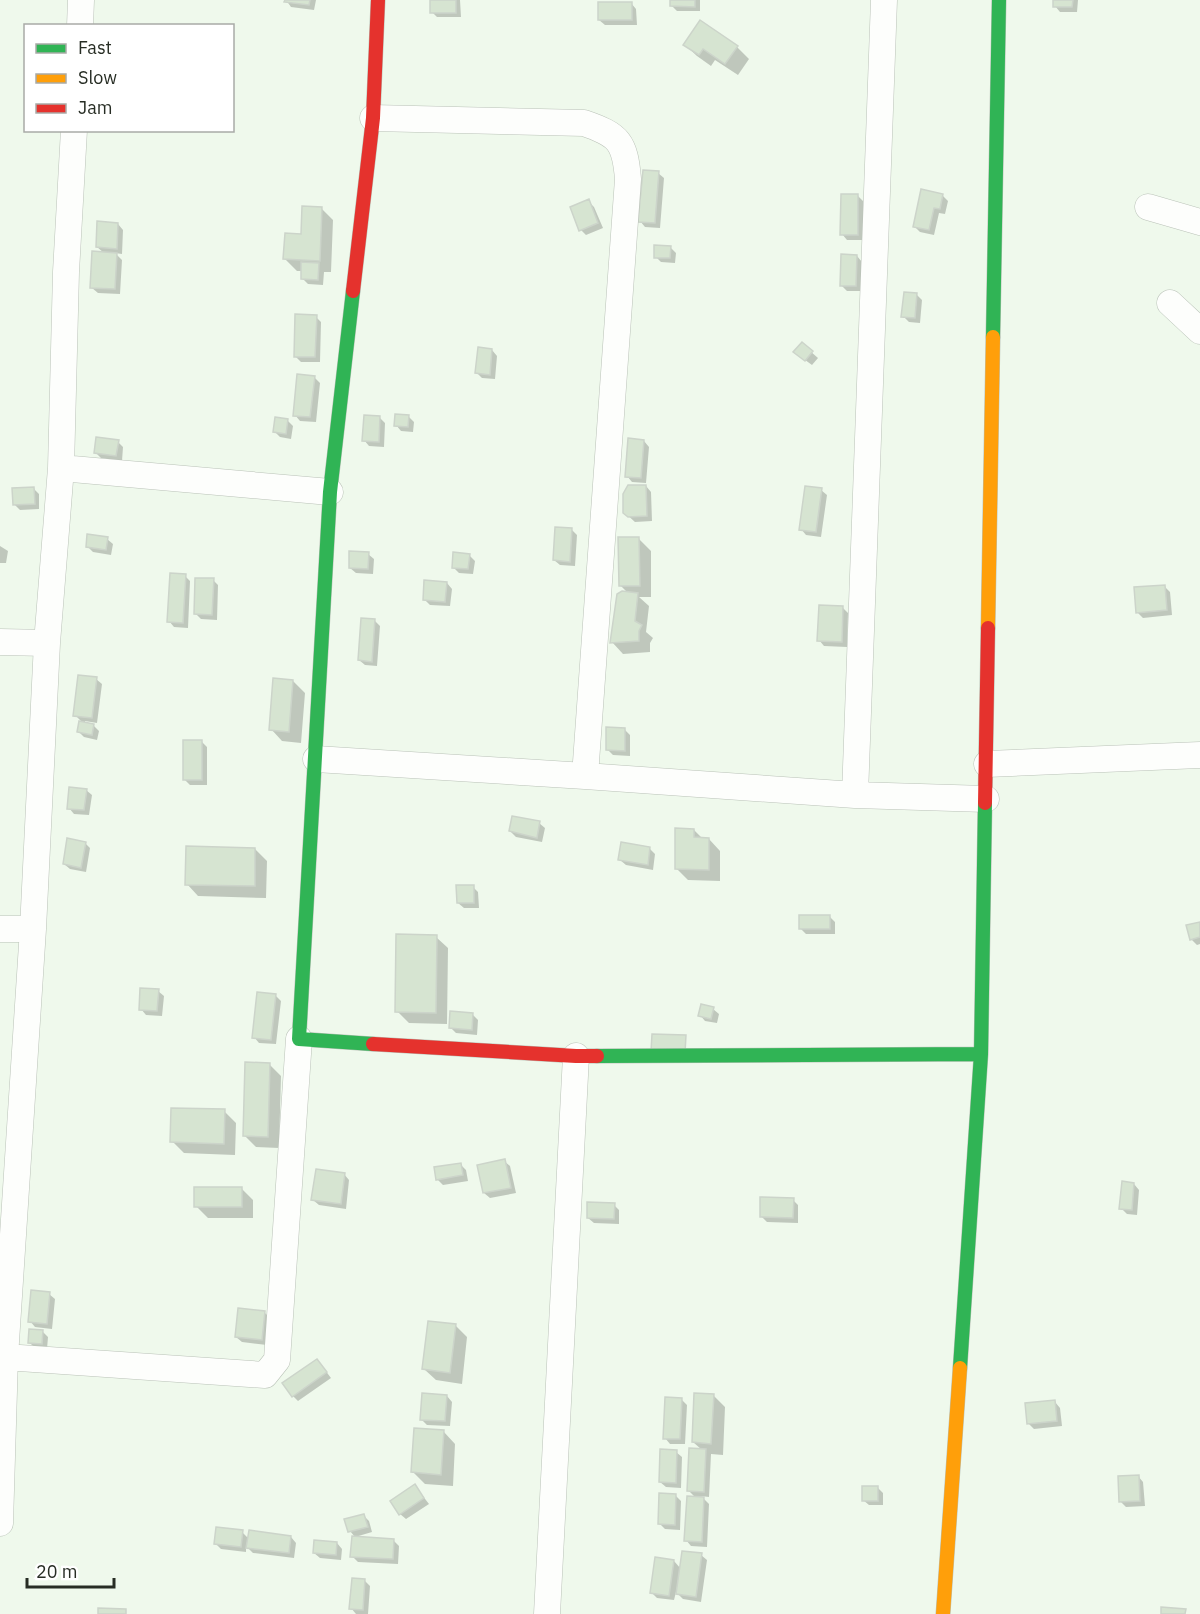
<svg xmlns="http://www.w3.org/2000/svg" width="1200" height="1614" font-family="'IBM Plex Sans',sans-serif">
<style>
.shadow{fill:#0003}
.building{fill:#d6e4d1;stroke:#ccd4ca;stroke-width:1.5}
.lines{fill:none;stroke-linecap:round;stroke-linejoin:round}
.street-casing{stroke:#bac2b8;stroke-width:27}
.fast-casing{stroke:#bac2b8;stroke-width:15}
.slow-casing{stroke:#bac2b8;stroke-width:15}
.jam-casing{stroke:#bac2b8;stroke-width:15}
.street{stroke:#fdfefc;stroke-width:26}
.fast{stroke:#30b455;stroke-width:14}
.slow{stroke:#ff9f0a;stroke-width:14}
.jam{stroke:#e5322d;stroke-width:14}
</style>
<rect width="100%" height="100%" fill="#eff9ec"/>
<path class="shadow" d="M286 0H316L314 10 291 7Z
M431 0H460L461 17H437L432 12Z
M672 0H700V11H677L672 6Z
M1055 0H1078L1077 12H1060L1055 6Z
M631 3 636 9 637 25H605L599 20Z
M685 45 737 47 749 59 738 75 715 60 711 66 697 56Z
M658 173 664 178 660 228 645 227 640 221Z
M858 196 863 201V240H847L842 234Z
M943 196 948 201 945 214 939 213 934 235 920 232 914 226Z
M588 201 594 207 603 228 586 235 581 230Z
M321 208 333 220 331 272H324L323 285 308 284 303 279V271H297L285 259Z
M118 224 123 230 122 254 115 253 122 260 120 294 98 293 92 288 104 253 97 247Z
M670 247 676 253 675 263 661 262 656 257Z
M857 256 862 262 861 291H847L841 285Z
M916 294 922 300 920 323 909 322 903 316Z
M316 317 321 322 320 362H301L295 356Z
M802 344 818 358 812 365 801 357Z
M492 350 497 356 495 379 482 378 476 372Z
M314 377 320 383 316 422 300 421 295 415Z
M409 417 414 422 413 432 401 431 396 425Z
M380 418 385 423 384 447 369 446 364 440Z
M287 420 293 426 291 439 280 437 275 432Z
M644 441 649 447 646 483 632 482 627 476Z
M118 442 123 447 122 461 101 458 95 452Z
M646 486 651 492 652 521 635 522 625 513Z
M34 489 39 494V509L20 510 14 504Z
M821 490 827 495 821 537 806 535 801 529Z
M572 530 577 535 575 566 560 565 554 560Z
M107 539 113 544 111 555 93 552 87 546Z
M639 539 651 551V597H639L649 606 646 632 653 638 650 643V652L623 654 612 642 629 594 620 585Z
M0 546 8 551 6 563H0Z
M368 554 374 559 373 574 356 573 350 568Z
M469 555 475 561 473 574 459 573 453 567Z
M185 576 190 581 188 628 174 627 169 621Z
M213 580 218 585 217 620 201 619 196 614Z
M447 583 452 589 450 606 430 605 424 599Z
M1164 586 1170 592 1172 615 1143 618 1138 613Z
M843 608 848 613 847 647 824 646 819 640Z
M375 621 380 626 377 666 365 665 359 660Z
M96 679 102 684 97 723 85 721V724L94 726 99 731 97 740 84 737 78 731 81 721 75 715Z
M293 681 305 693 301 743 282 741 271 729Z
M624 729 630 735V756L613 755 608 750Z
M202 742 207 747V785H190L184 779Z
M86 790 92 795 89 815 74 814 69 808Z
M539 823 545 828 542 842 516 837 510 831Z
M694 830 703 839H709L720 851V881L688 880 676 868Z
M85 843 90 848 86 872 70 869 64 864Z
M255 849 267 861 266 898 198 896 187 884Z
M650 849 655 854 653 870 626 865 620 860Z
M473 887 478 892 479 908H464L458 903Z
M830 917 835 922V934H806L801 929Z
M1200 924V944L1197 945 1191 939Z
M436 937 448 948 447 1024 409 1023 397 1011Z
M158 991 164 996 162 1016 146 1015 141 1009Z
M275 995 281 1001 276 1044 259 1043 254 1037Z
M713 1009 719 1014 717 1023 705 1021 700 1015Z
M472 1014 478 1020 477 1035 456 1033 451 1028Z
M269 1064 281 1076 279 1148 256 1147 244 1135Z
M224 1111 236 1123 235 1155 184 1153 172 1141Z
M504 1161 510 1166 516 1193 490 1198 484 1193Z
M460 1164 466 1170 468 1181 443 1185 437 1179Z
M344 1174 349 1180 346 1209 319 1205 313 1200Z
M1134 1184 1139 1190 1137 1215 1127 1214 1121 1208Z
M241 1188 253 1200V1218H208L196 1206Z
M793 1200 798 1205V1223L767 1222 761 1216Z
M614 1205 619 1210V1224L594 1223 588 1218Z
M49 1294 55 1299 52 1329 35 1327 30 1321Z
M264 1312 270 1318 267 1345 242 1342 236 1337Z
M456 1326 467 1337 462 1384 436 1380 424 1369Z
M43 1332 48 1337 47 1349 35 1348 29 1342Z
M322 1366 331 1378 298 1401 293 1396Z
M713 1395 725 1407 723 1455 711 1454 709 1497 701 1496 709 1504 707 1547 691 1546 686 1540 696 1498 689 1491 702 1450 693 1442Z
M447 1396 452 1402 450 1426 427 1425 421 1419Z
M682 1400 687 1405 685 1444H670L665 1438Z
M1055 1402 1060 1408 1062 1426 1034 1429 1028 1423Z
M444 1432 455 1444 453 1486 425 1484 413 1472Z
M676 1452 682 1457 681 1488 666 1487 660 1482Z
M1138 1476 1143 1482 1145 1506 1126 1507 1121 1502Z
M415 1486 429 1504 406 1519 400 1514Z
M878 1488 883 1493V1505H869L863 1500Z
M676 1496 681 1501 680 1530 665 1529 659 1523Z
M363 1515 369 1521 372 1532 355 1537 350 1531Z
M242 1532 249 1539 291 1537 296 1543 294 1558 253 1553 246 1546V1552L221 1549 216 1544Z
M393 1540 399 1546 398 1564 358 1562 352 1556Z
M337 1543 342 1549 341 1560 320 1558 314 1553Z
M701 1555 707 1560 701 1602 683 1599 676 1592 674 1600 657 1598 652 1593 674 1561 681 1569Z
M365 1581 370 1586 368 1614H356L351 1608Z"/>
<path class="building" d="M285 0H310L309 5 284 2Z
M430 0H456V13H430Z
M670 0H695V7L670 6Z
M1053 0H1073L1072 7H1053Z
M598 2H632V20H598Z
M700 20 738 46 725 64 703 49 699 55 683 45Z
M643 170 659 171 655 223 638 222Z
M921 189 943 194 940 209 934 208 929 230 913 227Z
M841 194H858V235H840Z
M589 199 598 223 579 231 570 207Z
M302 206 322 207 320 261 283 259 285 233 301 234Z
M97 221 118 223 117 249 96 247Z
M654 245 671 246 670 258H654Z
M92 251 117 253 115 289 90 288Z
M841 254 857 255 856 286H840Z
M301 262 319 263 318 280 301 279Z
M904 292 917 293 915 318 901 317Z
M295 314 317 315 315 357H294Z
M802 342 813 351 805 361 793 352Z
M478 347 492 349 490 375 475 373Z
M297 374 315 376 310 417 293 416Z
M395 414 409 415 408 427 394 426Z
M364 415 380 416 379 442 362 441Z
M275 417 288 419 286 434 273 432Z
M96 437 119 440 116 456 94 453Z
M628 438 644 440 641 478 625 477Z
M628 485H646L647 516 628 517 623 513V494Z
M805 486 822 488 816 532 799 530Z
M34 487 35 504 13 505 12 488Z
M555 527 572 528 570 562 553 560Z
M87 534 108 537 106 550 86 547Z
M618 537H639L640 586H619Z
M349 551 369 552 368 569 349 568Z
M453 552 470 554 468 569 452 568Z
M170 573 186 574 183 623 167 622Z
M195 578H214L212 615 194 614Z
M424 580 447 582 445 602 423 600Z
M1165 585 1167 610 1136 613 1134 587Z
M622 591 638 593 635 621 642 625 639 631V641L610 643 617 594Z
M819 605 843 606 842 642 817 641Z
M361 618 375 619 372 662 358 660Z
M78 675 97 677 92 718 73 716Z
M273 678 293 680 289 732 269 730Z
M79 721 94 724 92 735 77 732Z
M606 727 625 728V751L606 750Z
M183 740H202V780H183Z
M69 787 87 789 84 810 67 809Z
M512 816 540 821 537 838 509 831Z
M675 828 694 829V837L709 838V870L675 869Z
M67 838 86 842 81 868 63 864Z
M621 842 650 847 648 865 618 860Z
M186 846 255 848V886L185 885Z
M456 885H474V903H457Z
M799 915H830V929H799Z
M1200 922V937L1190 940 1186 925Z
M396 934 437 935 436 1013 395 1012Z
M140 988 159 989 157 1011 139 1010Z
M257 992 276 994 271 1040 252 1038Z
M701 1004 714 1007 711 1019 698 1016Z
M450 1011 473 1013 472 1030 449 1028Z
M652 1034 686 1035 685 1053 651 1052Z
M245 1062 270 1063 268 1137 243 1136Z
M171 1108 225 1109 224 1144 170 1142Z
M505 1159 511 1188 483 1193 477 1165Z
M461 1163 463 1175 436 1180 434 1167Z
M316 1169 345 1173 341 1204 311 1200Z
M1122 1181 1134 1183 1132 1210 1119 1209Z
M194 1187H242V1207H194Z
M760 1197 794 1198 793 1218 760 1217Z
M587 1202 615 1203 614 1219 587 1218Z
M31 1290 50 1292 47 1324 28 1322Z
M238 1308 265 1311 262 1340 235 1337Z
M428 1321 456 1324 450 1373 422 1369Z
M29 1329 43 1330 42 1344 28 1343Z
M317 1359 327 1372 292 1397 282 1383Z
M422 1393 447 1395 445 1421 420 1420Z
M694 1393 714 1394 711 1444 692 1442Z
M665 1397 682 1398 680 1439H663Z
M1055 1400 1057 1421 1027 1424 1025 1403Z
M414 1428 444 1430 441 1475 411 1472Z
M689 1448 706 1449 704 1492 687 1491Z
M660 1449 677 1450 676 1483 659 1482Z
M1139 1475 1140 1501 1119 1502 1118 1476Z
M415 1484 424 1498 399 1515 390 1501Z
M862 1486H878V1501H862Z
M659 1493 676 1494 675 1525 658 1524Z
M687 1496 704 1497 702 1542 684 1541Z
M364 1514 368 1527 348 1532 344 1519Z
M216 1527 243 1530 241 1547 214 1544Z
M249 1530 291 1536 289 1553 246 1548Z
M352 1536 394 1539 393 1559 350 1557Z
M314 1540 337 1542 336 1555 313 1553Z
M682 1551 702 1553 696 1597 676 1594Z
M655 1557 674 1560 669 1596 650 1593Z
M352 1578 365 1579 363 1610 349 1609Z
M1161 1607 1186 1609 1185 1614H1161Z
M98 1608 126 1609V1614H98Z"/>
<g class="lines">
<g class="street-casing">
<path id="street" d="M80 26 81 0
M373 118 584 123C619 135 625 142 628 179L585 776
M1148 207 1200 222
M1170 303 1200 331
M61 468 330 492
M0 642 47 643
M316 759 585 776 855 795 986 799
M987 764 1200 755
M855 795 884 0
M0 929H33
M5 1357 265 1375 277 1360 299 1039
M0 1523 5 1357 33 929 47 643 61 468 66 272 74 130
M547 1614 576 1056"/>
</g>
<g class="fast-casing">
<path id="fast" d="M353 291 330 492 299 1039 373 1044
M993 337 999 0
M597 1056 981 1054
M960 1368 981 1054 985 803"/>
</g>
<g class="slow-casing">
<path id="slow" d="M988 628 993 337
M943 1614 960 1368"/>
</g>
<g class="jam-casing">
<path id="jam" d="M353 291 373 118 378 0
M985 803 988 628
M373 1044 576 1056H597"/>
</g>
<use href="#street" class="street"/>
<use href="#fast" class="fast"/>
<use href="#slow" class="slow"/>
<use href="#jam" class="jam"/>
</g>
<rect x="24" y="24" width="210" height="108" fill="#ffffff" stroke="#a9aba7" stroke-width="1.5"/>
<rect x="36" y="44" width="30" height="9" fill="#30b455" stroke="#a9aba7" stroke-width="1.5"/>
<text x="78" y="54" font-size="18" fill="#272d24">Fast</text>
<rect x="36" y="74" width="30" height="9" fill="#ff9f0a" stroke="#a9aba7" stroke-width="1.5"/>
<text x="78" y="84" font-size="18" fill="#272d24">Slow</text>
<rect x="36" y="104" width="30" height="9" fill="#e5322d" stroke="#a9aba7" stroke-width="1.5"/>
<text x="78" y="114" font-size="18" fill="#272d24">Jam</text>
<path d="M27 1578v9h87v-9" fill="none" stroke="#272d24" stroke-width="3"/>
<text x="36" y="1578" font-size="18" fill="#272d24" stroke="#ffffff" stroke-width="4.5" paint-order="stroke">20 m</text>
</svg>
